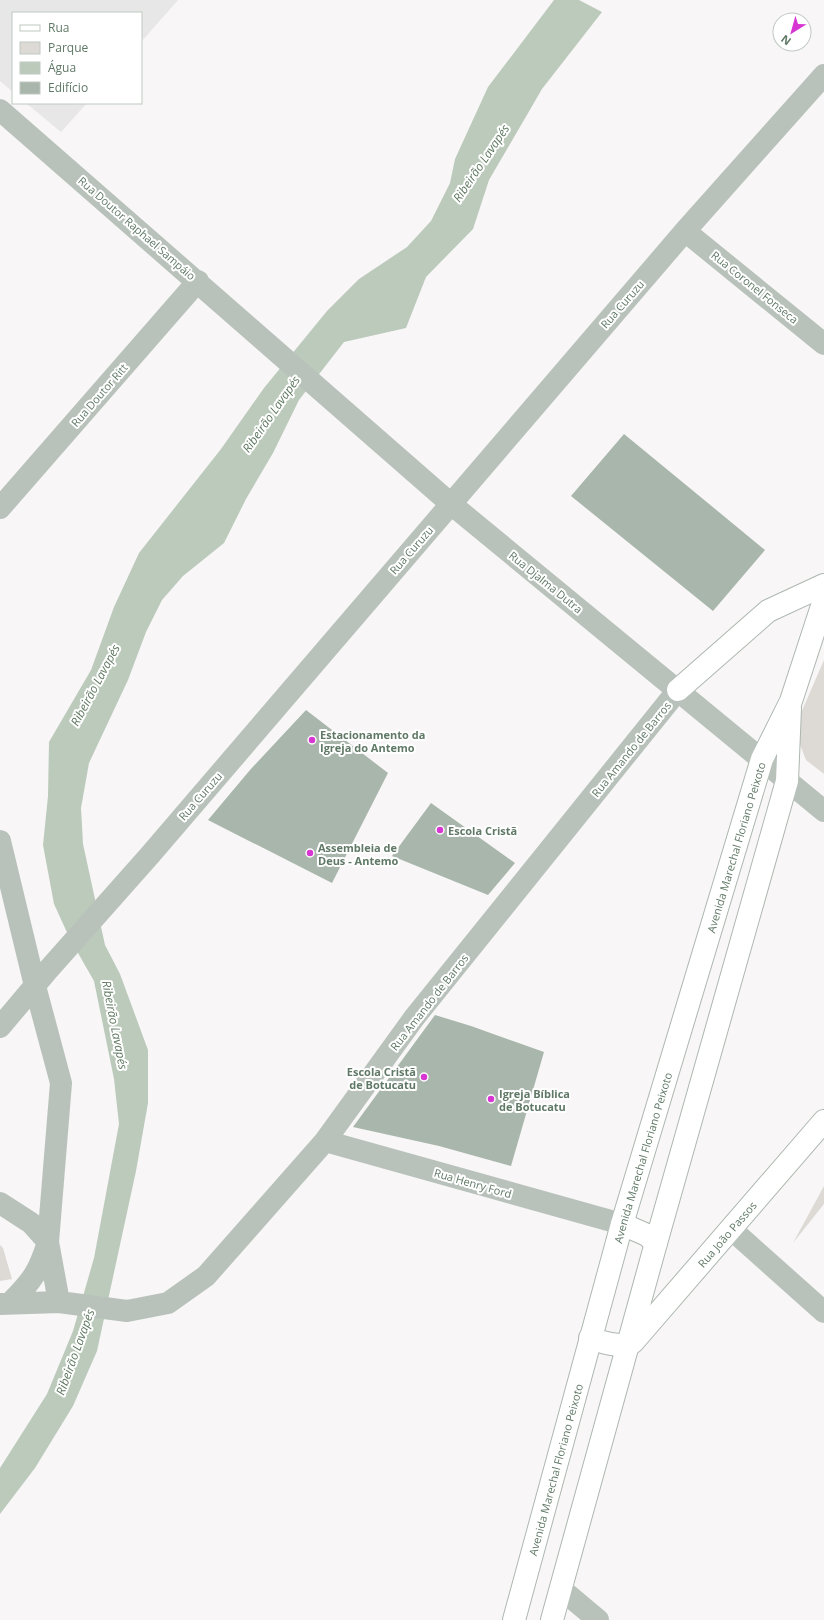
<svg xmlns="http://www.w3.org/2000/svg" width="824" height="1620" font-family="'Open Sans',sans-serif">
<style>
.built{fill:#e6e7e6}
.green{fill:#ddd9d5}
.water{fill:#bccabc}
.building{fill:#a9b6ac}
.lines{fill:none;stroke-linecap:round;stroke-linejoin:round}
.major-casing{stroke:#adb7af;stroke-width:24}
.minor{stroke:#b8c2bb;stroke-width:22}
.major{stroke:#fff;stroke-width:22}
.poi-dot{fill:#d836d3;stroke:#fff;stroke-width:1.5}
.labels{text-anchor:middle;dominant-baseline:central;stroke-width:4;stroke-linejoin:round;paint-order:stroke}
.street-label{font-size:11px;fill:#607966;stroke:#fff}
.poi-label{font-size:11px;font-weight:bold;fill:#607966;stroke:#fff;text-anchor:start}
.water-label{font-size:12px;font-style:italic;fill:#607962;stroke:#fff}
</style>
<rect width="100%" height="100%" fill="#f8f6f7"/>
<path class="built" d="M0 0H178L141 42V13H13V92L0 81Z
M26 103H87L61 132Z"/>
<path class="green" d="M824 660V774L806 760 794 729Z
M824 1186V1204L793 1243Z
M0 1245 3 1248 12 1279 0 1281Z"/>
<path class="water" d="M554 0H579L602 12 542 89 489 180 473 229 426 277 406 328 344 342 299 400 273 453 246 499 224 543 183 576 162 600 146 632 128 680 89 763 81 808 83 844 105 945 120 974 148 1050V1103L136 1171 97 1351 73 1406 35 1468 0 1514V1468L47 1394 73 1331 94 1258 119 1124 114 1079 94 981 70 939 54 904 43 845 48 796 49 742 91 670 114 607 139 553 221 449 264 388 327 311 359 279 407 247 431 221 450 183 455 159 488 87Z"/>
<path class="building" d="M624 434 765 550 713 611 571 496Z
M306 710 388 773 332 883 208 820 250 770Z
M431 803 515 863 488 895 392 856Z
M435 1015 471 1026 544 1052 511 1166 439 1146 353 1127Z"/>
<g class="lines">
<g class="major-casing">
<g id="major">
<path d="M678 690 768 611 824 585"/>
<path d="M622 1224 647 1235 656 1243"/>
<path d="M590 1338C604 1343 615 1346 629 1345"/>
<path id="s1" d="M633 1342 824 1121"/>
<path id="s2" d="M514 1620 622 1224 762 759 791 701 824 600"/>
<path d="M552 1620 656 1243 787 781 790 708"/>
</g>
</g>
<path class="minor" d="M0 110 451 504 824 811
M685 231 824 344
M0 508 198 281
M0 841 35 986 61 1083 48 1242C39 1271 33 1280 11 1302
M0 1027 48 970 150 855 685 231 824 75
M325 1141 622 1224
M0 1203 31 1223 48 1242 59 1302
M731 1229 824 1312
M0 1304 59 1302 127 1311 168 1303 206 1276 325 1141 414 1018 678 690
M561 1589 598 1620"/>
<use href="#major" class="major"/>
</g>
<g class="poi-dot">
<circle cx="312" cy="740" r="4"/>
<circle cx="440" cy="830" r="4"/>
<circle cx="310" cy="853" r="4"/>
<circle cx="424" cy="1077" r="4"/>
<circle cx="491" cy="1099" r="4"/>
</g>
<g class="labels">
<g class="street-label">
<text transform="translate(137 228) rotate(41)">Rua Doutor Raphael Sampáio</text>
<text transform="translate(755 287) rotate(39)">Rua Coronel Fonseca</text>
<text transform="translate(622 304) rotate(-49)">Rua Curuzu</text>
<text transform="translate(99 395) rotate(-49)">Rua Doutor Ritt</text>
<text transform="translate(411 550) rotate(-49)">Rua Curuzu</text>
<text transform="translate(546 582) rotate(39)">Rua Djalma Dutra</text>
<text transform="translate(631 749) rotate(-51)">Rua Amando de Barros</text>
<text transform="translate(200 796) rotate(-49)">Rua Curuzu</text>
<text stroke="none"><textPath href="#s2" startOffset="804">Avenida Marechal Floriano Peixoto</textPath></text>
<text transform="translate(429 1002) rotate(-52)">Rua Amando de Barros</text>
<text stroke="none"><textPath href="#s2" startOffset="480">Avenida Marechal Floriano Peixoto</textPath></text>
<text transform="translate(473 1183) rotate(16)">Rua Henry Ford</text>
<text stroke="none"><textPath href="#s1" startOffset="143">Rua João Passos</textPath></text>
<text stroke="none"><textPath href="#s2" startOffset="156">Avenida Marechal Floriano Peixoto</textPath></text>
</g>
<g class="poi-label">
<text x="320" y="734">Estacionamento da<tspan x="320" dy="13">Igreja do Antemo</tspan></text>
<text x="448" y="830">Escola Cristã</text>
<text x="318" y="847">Assembleia de<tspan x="318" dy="13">Deus - Antemo</tspan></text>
<text x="416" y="1071" text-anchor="end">Escola Cristã<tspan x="416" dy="13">de Botucatu</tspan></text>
<text x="499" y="1093">Igreja Bíblica<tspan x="499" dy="13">de Botucatu</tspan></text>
</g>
<g class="water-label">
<text transform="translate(481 163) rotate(-56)">Ribeirão Lavapés</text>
<text transform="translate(271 414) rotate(-55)">Ribeirão Lavapés</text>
<text transform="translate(95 685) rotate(-62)">Ribeirão Lavapés</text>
<text transform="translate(115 1025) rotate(79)">Ribeirão Lavapés</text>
<text transform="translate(75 1352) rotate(-70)">Ribeirão Lavapés</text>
</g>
</g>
<rect x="12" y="12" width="130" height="92" fill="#ffffff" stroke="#bfc9c2"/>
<rect x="20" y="25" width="20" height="6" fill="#ffffff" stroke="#bfc9c2"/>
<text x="48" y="32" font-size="12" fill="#607966">Rua</text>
<rect x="20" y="42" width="20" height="12" fill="#ddd9d5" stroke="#bfc9c2"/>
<text x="48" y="52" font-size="12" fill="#607966">Parque</text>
<rect x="20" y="62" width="20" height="12" fill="#bccabc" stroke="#bfc9c2"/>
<text x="48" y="72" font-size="12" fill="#607966">Água</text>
<rect x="20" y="82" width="20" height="12" fill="#a9b6ac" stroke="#bfc9c2"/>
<text x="48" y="92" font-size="12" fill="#607966">Edifício</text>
<g transform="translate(792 32) rotate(217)"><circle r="19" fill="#ffffff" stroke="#bfc9c2"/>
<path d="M0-3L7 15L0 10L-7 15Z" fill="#d836d3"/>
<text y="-6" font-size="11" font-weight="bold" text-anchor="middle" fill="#607966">N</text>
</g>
</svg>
